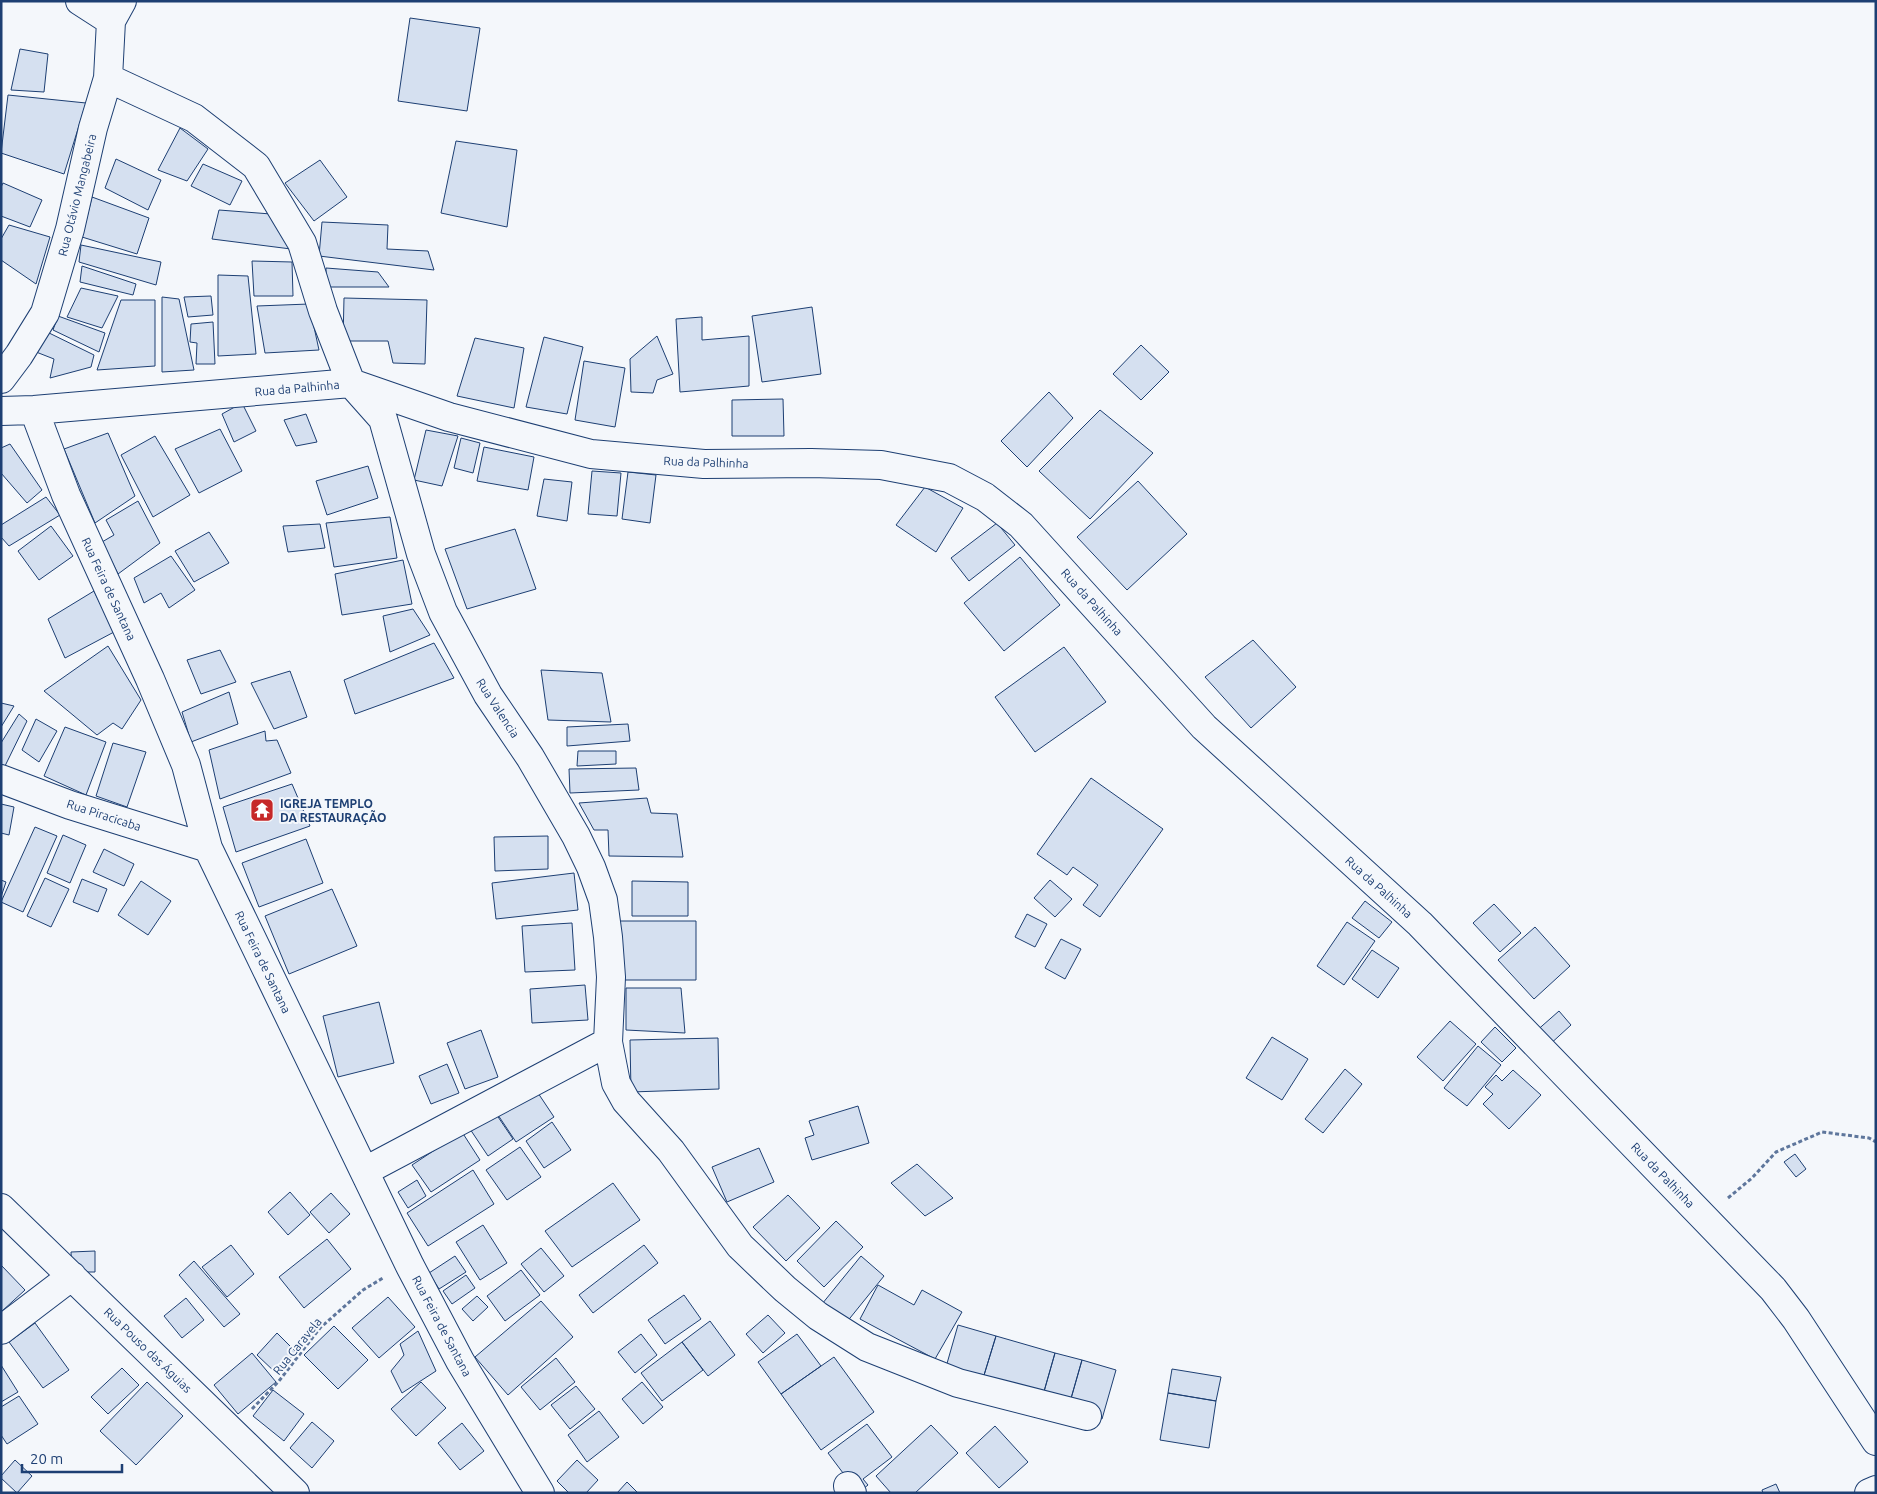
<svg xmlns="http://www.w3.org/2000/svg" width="1877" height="1494" font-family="Ubuntu,sans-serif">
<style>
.building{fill:#d5e0f0;stroke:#1d3f73}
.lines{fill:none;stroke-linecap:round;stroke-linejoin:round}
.street-casing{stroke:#1d3f73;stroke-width:30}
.path{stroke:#5e769c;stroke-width:3;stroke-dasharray:4 2.5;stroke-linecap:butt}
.street{stroke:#f4f7fb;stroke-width:28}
.labels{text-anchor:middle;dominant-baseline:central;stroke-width:4;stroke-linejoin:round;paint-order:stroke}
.street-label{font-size:12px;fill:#1d3f73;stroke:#f4f7fb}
.poi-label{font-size:12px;font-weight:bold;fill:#1d3f73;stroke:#f4f7fb;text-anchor:start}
</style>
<rect width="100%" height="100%" fill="#f4f7fb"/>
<path class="building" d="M410 18 480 28 467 111 398 101Z
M20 49 48 54 44 92 11 90Z
M8 95 86 103 64 174 1 153Z
M180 128 208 149 187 181 158 170Z
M456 141 517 150 507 227 441 213Z
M116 159 161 180 148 210 105 188Z
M320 160 347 197 314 221 285 183Z
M203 164 242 181 230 205 191 186Z
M3 183 42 200 30 227 1 216V187Z
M92 197 149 218 137 254 82 237Z
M219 210 271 214 291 249 212 239Z
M322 222 388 225 387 249 428 251 434 270 319 256Z
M9 225 50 237 36 284 1 260V239Z
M81 245 161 262 156 285 79 262Z
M252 261 292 262 293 296H254Z
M82 266 136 284 133 295 80 282Z
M326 268 378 272 389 287H326Z
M218 275 248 276 256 354 218 356Z
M81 288 118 296 102 328 67 317Z
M211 296 213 315 188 317 184 297Z
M162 297 179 299 194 370 162 372Z
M344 298 427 300 425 364 393 363 388 341H343Z
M121 300H155V366L97 370Z
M309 304 319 350 265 353 257 306Z
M812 307 821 374 762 382 752 316Z
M58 316 105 333 99 352 53 330Z
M702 317V340L749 336V386L680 392 676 319Z
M213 322 215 364H196L197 343 190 342 191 324Z
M43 330 94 355 91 367 50 378 54 359 31 350Z
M657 336 673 374 657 380 653 393 631 392 630 359Z
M544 337 583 347 567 414 526 407Z
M475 338 524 348 514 408 457 396Z
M1141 345 1169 372 1141 400 1113 374Z
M584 361 625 368 615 427 575 420Z
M1049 392 1073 418 1027 467 1001 441Z
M783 399 784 436H732V400Z
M242 403 256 431 234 442 222 414Z
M1100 410 1153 453 1090 519 1039 471Z
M306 414 317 442 296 446 284 420Z
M220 429 242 471 199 493 175 449Z
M426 430 458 436 442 486 414 480Z
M108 433 135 496 95 523 64 449Z
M155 436 190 495 153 517 121 455Z
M461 438 480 443 473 473 454 468Z
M10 444 42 490 27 503 1 473V448Z
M484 447 534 457 528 490 477 481Z
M368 466 378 498 327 515 316 481Z
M592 471 621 473 617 516 588 514Z
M628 472 656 475 650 523 622 519Z
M544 479 572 482 567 521 537 516Z
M1138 481 1187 534 1127 590 1077 537Z
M925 487 963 508 936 552 896 525Z
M46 497 60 515 9 546 1 537V525Z
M138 501 160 543 118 574 102 542 114 535 106 520Z
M390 517 397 558 334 567 326 523Z
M997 523 1015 545 969 581 951 558Z
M320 524 325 548 288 552 283 526Z
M51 526 73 556 39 580 18 551Z
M515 529 536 589 467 609 445 549Z
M209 532 229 563 194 582 175 551Z
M171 556 195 590 169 608 161 593 144 603 134 578Z
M1020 557 1060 605 1004 651 964 603Z
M403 560 412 604 342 615 335 574Z
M94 591 114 632 65 658 48 619Z
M413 609 430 635 390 652 383 616Z
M1253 640 1296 687 1251 728 1205 677Z
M434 643 454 678 355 714 344 680Z
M108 646 141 700 122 729 113 723 97 735 44 691Z
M1064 647 1106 702 1035 752 995 697Z
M220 650 236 682 201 694 187 660Z
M541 670 602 673 611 722 548 720Z
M290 671 307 717 274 729 251 683Z
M229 692 238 724 191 742 182 712Z
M1 703 14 706 1 727Z
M19 714 27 721 5 766 1 764V743Z
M36 719 57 731 39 762 22 750Z
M628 724 630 741 567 746V727Z
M65 727 106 742 86 795 44 776Z
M265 731 266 741 277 740 291 773 220 799 209 750Z
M113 743 146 752 127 807 96 796Z
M578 751H616V764L577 766Z
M636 768 639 790 570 793 569 769Z
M1091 778 1163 829 1100 917 1083 905 1098 885 1073 867 1067 875 1037 854Z
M292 784 310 826 236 852 223 807Z
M647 798 651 813 677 814 683 857 609 856 608 830H594L579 803Z
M1 804 14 807 9 835 1 833Z
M35 827 57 836 23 912 1 902Z
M63 835 86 845 70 883 47 873Z
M548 836V869L495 871 494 837Z
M306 839 323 883 259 907 242 863Z
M104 849 134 864 124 886 93 872Z
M574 873 578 910 496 919 492 883Z
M45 878 69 889 51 927 27 916Z
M82 879 107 889 98 912 73 902Z
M1 880 6 882 1 897Z
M1050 880 1072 899 1055 917 1034 898Z
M141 881 171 901 148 935 118 915Z
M632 881 688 882V916H632Z
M332 889 357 946 289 974 265 916Z
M1365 901 1392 922 1379 938 1352 918Z
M1494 904 1521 933 1500 952 1473 923Z
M1027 914 1047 924 1035 947 1015 937Z
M619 921H696V980H619Z
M1347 922 1375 941 1344 985 1317 966Z
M572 923 575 970 525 972 522 926Z
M1535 927 1570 966 1534 999 1498 960Z
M1061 939 1081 949 1065 979 1045 968Z
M1372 950 1399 968 1378 998 1352 979Z
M585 985 588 1020 532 1023 530 989Z
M626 988H681L685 1033 626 1030Z
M379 1002 394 1063 338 1077 323 1016Z
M1559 1011 1571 1025 1547 1047 1534 1033Z
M1450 1021 1476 1044 1443 1081 1417 1057Z
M1495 1027 1516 1048 1502 1062 1481 1042Z
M481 1030 498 1077 465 1089 447 1043Z
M1272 1037 1308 1059 1282 1100 1246 1078Z
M718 1038 719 1089 631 1092 630 1040Z
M1478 1046 1501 1065 1467 1106 1444 1088Z
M447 1064 459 1093 431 1104 419 1076Z
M1345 1069 1362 1084 1323 1133 1305 1119Z
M1513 1070 1541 1095 1509 1129 1483 1104 1493 1094 1485 1087 1496 1075 1502 1081Z
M532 1084 554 1117 516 1142 494 1109Z
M858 1106 869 1143 812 1160 805 1138 814 1135 809 1121Z
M492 1108 513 1139 488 1156 466 1123Z
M552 1122 571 1150 544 1168 526 1141Z
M462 1132 480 1160 431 1192 412 1165Z
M520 1147 541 1177 507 1200 486 1170Z
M759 1148 774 1182 727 1202 712 1167Z
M1795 1154 1806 1169 1796 1177 1784 1162Z
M917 1164 953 1198 925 1216 891 1183Z
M473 1170 494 1204 428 1246 407 1213Z
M417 1180 426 1196 408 1208 398 1192Z
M613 1183 640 1220 572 1267 545 1231Z
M290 1192 310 1215 288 1235 268 1212Z
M331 1193 350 1214 329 1233 310 1212Z
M788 1195 820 1228 786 1261 753 1227Z
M836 1221 863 1247 824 1287 797 1261Z
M483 1225 507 1263 480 1280 456 1242Z
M327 1239 351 1269 304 1308 279 1277Z
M231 1245 254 1274 227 1297 202 1267Z
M644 1245 658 1263 593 1313 579 1295Z
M541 1248 564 1276 544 1292 521 1264Z
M95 1251V1272H72L71 1252Z
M455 1256 466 1272 439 1289 429 1273Z
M861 1256 884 1276 846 1323 822 1304Z
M194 1261 240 1314 224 1327 179 1275Z
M1 1265 25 1290 1 1312Z
M521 1270 540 1295 505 1321 487 1296Z
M466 1275 475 1288 452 1304 443 1291Z
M878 1285 914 1305 922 1290 962 1312 935 1359 860 1319Z
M684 1295 701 1319 665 1344 648 1320Z
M477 1296 488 1307 473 1321 462 1309Z
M388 1297 415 1327 379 1358 352 1328Z
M186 1298 204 1320 182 1338 164 1316Z
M541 1301 573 1337 508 1395 475 1357Z
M768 1315 785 1333 763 1353 746 1334Z
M710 1321 735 1355 708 1376 682 1342Z
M35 1323 69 1370 43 1388 9 1342Z
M958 1325 996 1336 981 1385 944 1374Z
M334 1326 368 1360 338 1389 304 1355Z
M418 1331 436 1371 402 1393 391 1371 404 1355 400 1344Z
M277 1333 296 1352 276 1373 257 1355Z
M641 1334 657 1355 635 1373 618 1352Z
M797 1334 821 1366 781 1394 758 1362Z
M996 1336 1055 1353 1041 1402 981 1385Z
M682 1342 703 1370 662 1401 641 1373Z
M252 1353 276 1382 238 1414 214 1385Z
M1055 1353 1082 1360 1068 1409 1041 1402Z
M834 1357 874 1412 821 1450 781 1394Z
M556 1358 575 1382 540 1410 521 1387Z
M1082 1360 1116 1370 1102 1419 1068 1409Z
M1 1365 18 1392 1 1402Z
M122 1368 139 1385 108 1414 91 1397Z
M1172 1369 1221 1377 1216 1401 1168 1393Z
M147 1382 183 1416 136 1465 100 1431Z
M421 1382 446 1408 416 1436 391 1409Z
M642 1382 663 1407 643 1424 622 1399Z
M576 1386 595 1409 570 1429 551 1405Z
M273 1390 304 1414 284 1441 253 1416Z
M1168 1393 1216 1401 1209 1448 1160 1440Z
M19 1396 38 1424 7 1444 1 1435V1407Z
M599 1411 619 1437 587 1462 568 1435Z
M312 1422 334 1441 312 1468 290 1448Z
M462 1423 484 1451 460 1470 438 1443Z
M867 1424 892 1457 863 1479 868 1485 858 1493 828 1453Z
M931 1425 958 1453 915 1493H891L876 1476Z
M995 1426 1028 1462 999 1488 966 1453Z
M15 1460 32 1476 17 1493 1 1478V1476Z
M577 1460 598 1480 586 1493H569L557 1481Z
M627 1482 638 1493H617Z
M1776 1484 1780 1493H1763L1762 1490Z"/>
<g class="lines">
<g class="street-casing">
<path id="street" d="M80 1 111 21
M108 78 194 118 256 166 302 243 323 311 351 383 383 419 421 554 443 612 488 695 530 757 576 836 591 867 603 900 608 937 611 977 608 1042 616 1083 626 1101 671 1151 740 1246 785 1289 818 1316 867 1347 958 1383 1087 1416
M1 379 19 355 45 313 70 229 93 128 108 78 111 21 122 1
M34 410 66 495 150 679 186 765 208 848 410 1266 460 1361 540 1493
M1 411 34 410 351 383 449 417 591 454 704 464 811 463 881 465 949 478 985 497 1021 525 1204 727 1420 924 1773 1289 1796 1319 1876 1441
M1 779 70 805 208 848
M365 1171 608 1042
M1 1208 295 1493
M1 1330 72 1276
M848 1486 852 1493
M1869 1493 1876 1490"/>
</g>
<path class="path" d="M1728 1198 1752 1178 1776 1152 1822 1132 1869 1138 1876 1142
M252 1409 279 1381 320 1328 363 1290 383 1278"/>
<use href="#street" class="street"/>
</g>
<defs>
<g id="temple-square" transform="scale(1.25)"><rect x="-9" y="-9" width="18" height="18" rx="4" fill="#c62828" stroke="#f4f7fb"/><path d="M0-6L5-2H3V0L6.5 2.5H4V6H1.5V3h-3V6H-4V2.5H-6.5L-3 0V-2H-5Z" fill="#fff"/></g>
</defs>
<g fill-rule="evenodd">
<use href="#temple-square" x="262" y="810"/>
</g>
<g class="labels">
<g class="street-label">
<text transform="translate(77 195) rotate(-76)">Rua Otávio Mangabeira</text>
<text transform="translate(297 388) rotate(-5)">Rua da Palhinha</text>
<text transform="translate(706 462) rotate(2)">Rua da Palhinha</text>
<text transform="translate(109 589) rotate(65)">Rua Feira de Santana</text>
<text transform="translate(1092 602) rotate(48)">Rua da Palhinha</text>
<text transform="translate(498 708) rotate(57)">Rua Valencia</text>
<text transform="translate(104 815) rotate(18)">Rua Piracicaba</text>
<text transform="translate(1379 887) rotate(42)">Rua da Palhinha</text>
<text transform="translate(263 962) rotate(64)">Rua Feira de Santana</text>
<text transform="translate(1663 1175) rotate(46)">Rua da Palhinha</text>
<text transform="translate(442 1326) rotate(62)">Rua Feira de Santana</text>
<text transform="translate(297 1346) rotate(-51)">Rua Caravela</text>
<text transform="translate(148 1350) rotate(44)">Rua Pouso das Águias</text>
</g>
<g class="poi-label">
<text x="280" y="803">IGREJA TEMPLO<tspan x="280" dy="14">DA RESTAURAÇÃO</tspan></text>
</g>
</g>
<rect width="1877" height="1494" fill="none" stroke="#1d3f73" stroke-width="5"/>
<path d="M22 1464v8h100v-8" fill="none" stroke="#1d3f73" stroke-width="2.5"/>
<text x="30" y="1464" font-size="15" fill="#1d3f73" stroke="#f4f7fb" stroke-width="4" paint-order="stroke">20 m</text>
</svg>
